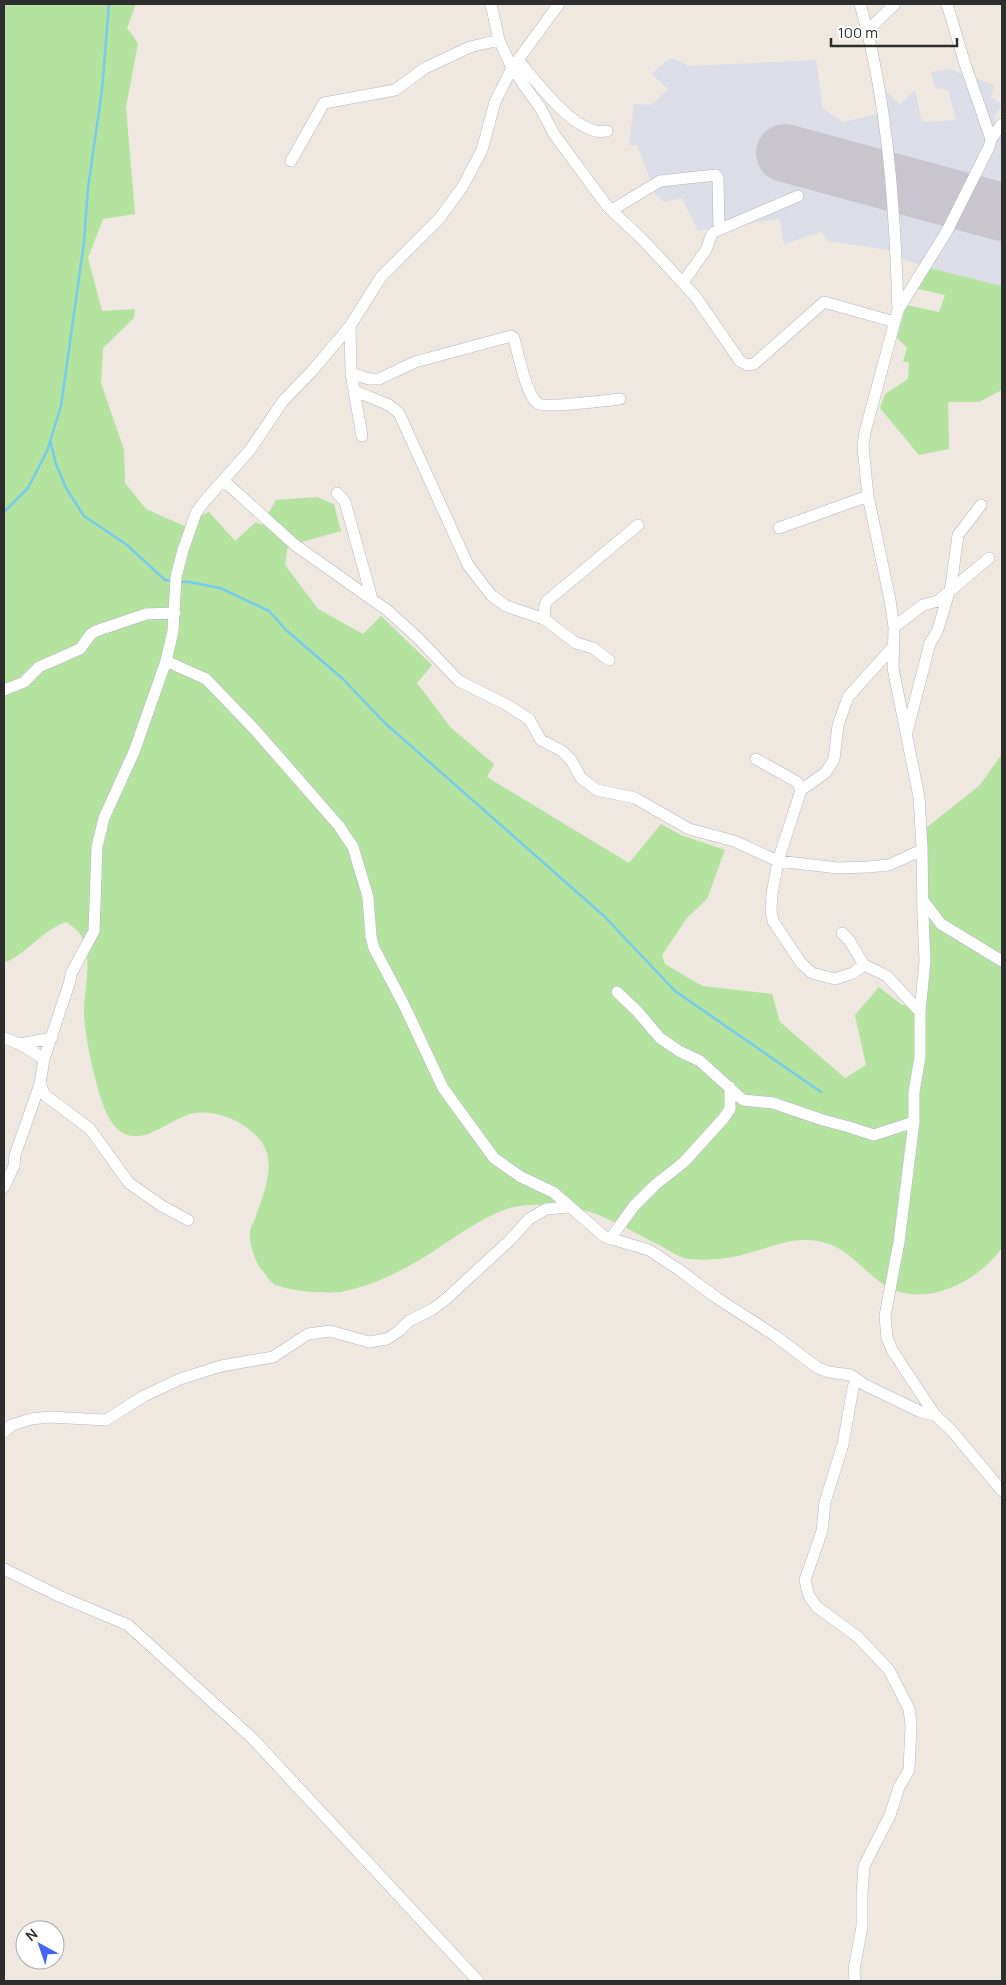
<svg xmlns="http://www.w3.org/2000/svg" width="1006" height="1985" font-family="Manrope,sans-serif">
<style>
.airport{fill:#dbdde7}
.green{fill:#b4e29f}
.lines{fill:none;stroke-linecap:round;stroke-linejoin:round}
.stream{stroke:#77cbec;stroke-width:2.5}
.runway{stroke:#c8c6cc;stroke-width:58}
.minor-casing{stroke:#b3b6c0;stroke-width:12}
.minor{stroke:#fff;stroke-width:11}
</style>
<rect width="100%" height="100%" fill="#eee8e0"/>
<path class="airport" d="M673 58 688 66 816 60 823 109 843 122 887 112 872 91 882 88 900 104 915 90 922 122 956 120 948 90 935 88 931 72 949 69 994 85 991 97 1002 105 994 118 998 128 1002 129V286L922 266 903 259 901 252 828 241 821 232 784 244 779 219 698 231 682 198 665 202 656 195 637 145H629L634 104 652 105 668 89 652 74 665 62Z"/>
<path class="green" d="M4 4H136L127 28 138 43 126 107 135 214 103 219 88 258 102 311 135 309 134 318 103 348 101 383 124 450 125 483 146 509 193 530 200 516 209 512 235 541 256 522 262 525 276 500 317 497 334 504 341 531 288 546 285 565 318 609 363 634 381 616 432 665 417 683 451 728 494 764 487 777 629 863 661 824 681 835 725 850 707 899 687 918 662 955 665 964 702 986 772 994 780 1022 845 1078 866 1065 855 1015 879 987 902 1005 921 1007 926 828 979 786 1002 754V1248C977 1283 920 1312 880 1282 855 1263 843 1241 807 1240 787 1239 768 1248 749 1253 729 1259 709 1261 689 1259 679 1258 669 1250 659 1245 631 1231 605 1214 574 1208 556 1205 531 1203 514 1207 489 1213 458 1235 437 1249 408 1268 374 1286 340 1292 331 1293 322 1292 313 1292 305 1292 281 1288 274 1284 269 1281 265 1273 261 1269 254 1260 249 1242 250 1231 251 1227 253 1223 255 1219 262 1197 275 1170 265 1148 254 1124 215 1107 190 1114 162 1123 132 1157 109 1118 97 1096 83 1032 84 1007 85 988 90 967 86 947 83 935 77 929 66 922 41 931 28 953 4 963Z
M922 266 1002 286V390L979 402H948L949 449 919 455 880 408 885 394 908 379 909 363 903 361 907 348 897 338 906 305 939 312 945 295 913 288Z"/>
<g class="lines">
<path class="stream" d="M50 440 56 464 66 488 84 516 127 545 165 580 172 581
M4 512 28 488 47 451 61 406 84 242 88 188 102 90 109 4
M180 582H189L220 588 269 611 286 630 343 679 385 723 604 916 675 991 821 1092"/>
<path class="runway" d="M785 153 1002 212"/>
<g class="minor-casing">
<path id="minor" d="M491 4 499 40 512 68 541 109 554 134 607 206 642 239 695 296 740 361 747 365 754 364 824 302 895 322
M860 4C888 101 895 210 898 310
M947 4 965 64 991 139
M867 31 895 4
M518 60C536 81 568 125 596 131 599 132 604 131 607 131
M1002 124 991 139 989 147 947 231 898 310 865 432 863 447 868 496 890 600 894 627 893 668 919 797 922 847 923 916 925 961 920 1012V1057L914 1092V1122L899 1242 885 1316 887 1338 892 1350 935 1415 952 1431 1002 1491
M291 161 324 103 395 90 425 68 470 47 499 40
M612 210 660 181 716 175 718 178 719 230
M683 282 706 250 711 236 714 232 798 196
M350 326 351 373 362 436
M351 373 369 379H379L415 362 511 336 514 338C518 353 526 394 537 403 544 409 607 400 620 399
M355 391 389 405 399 413 468 565 491 595 506 606 544 619 576 643 593 648 609 660
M223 480 295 545 387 610 418 638 459 681 507 705 529 719 541 740 562 751 571 760 581 778 597 790 635 798 689 829 734 841 778 861 838 868 868 867 889 865 922 850
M337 493 345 502 372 599
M779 528 868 496
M544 619 545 605 547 601 638 525
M894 627 923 605 938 601 989 558
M166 661 206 679 256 731 339 826 353 847 368 897 371 937 374 948 404 1005 443 1088 494 1158 521 1177 553 1192 605 1237 649 1250 678 1269 717 1298 774 1335 818 1368 829 1372 851 1375 865 1385 921 1412 935 1415
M4 690 24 682 39 667 80 649 91 634 96 631 146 614 175 613
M907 732 930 643 937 632 951 586 958 535 981 505
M756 759 797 782 801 790
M922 899 941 924 1002 961
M842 933 849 940 864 965 887 976 920 1012
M864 965 853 973 835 979 812 973 801 963 773 921 771 911 772 894 778 861 801 790 825 773 830 766 834 759 838 725 848 697 893 647
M617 992 637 1011 660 1038 679 1051 700 1061 743 1100 773 1103 823 1120 849 1127 874 1135 914 1122
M4 1038 20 1044 44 1059
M20 1044 52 1038
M40 1084 45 1095 90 1129 129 1183 162 1206 188 1220
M4 1187 14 1166 15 1155 40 1084 44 1059 70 981 71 974 94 931 97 847 104 818 134 752 166 661 173 631 176 577 183 550 196 513 203 503 250 450 283 401 312 371 350 326 381 277 439 219 463 186 482 150 495 102 512 68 559 4
M610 1239 634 1206 655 1185 684 1162 723 1119 730 1109V1087
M4 1432 12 1425 31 1419 49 1417 106 1420 144 1396 180 1379 221 1366 273 1357 308 1334 330 1331 369 1342 387 1339 399 1331 409 1321 433 1309 446 1299 509 1241 529 1219 546 1209 569 1207
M4 1569 59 1596 128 1625 253 1739 478 1981
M855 1981 854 1970 862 1926V1894L864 1866 890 1815 899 1787 909 1770 911 1725 909 1709 889 1670 858 1637 817 1607 809 1596 807 1589 805 1580 822 1531 825 1502 843 1444 853 1388 856 1380"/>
</g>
<use href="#minor" class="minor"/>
</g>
<rect width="1006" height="1985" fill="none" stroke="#2d2d2d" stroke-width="10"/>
<g transform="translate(40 1945) rotate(320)"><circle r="24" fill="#ffffff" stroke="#ababab"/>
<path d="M0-4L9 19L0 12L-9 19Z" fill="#4663f5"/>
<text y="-8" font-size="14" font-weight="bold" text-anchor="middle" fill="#2d2d2d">N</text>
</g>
<path d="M831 38v8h126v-8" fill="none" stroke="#2d2d2d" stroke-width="2.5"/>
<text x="838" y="38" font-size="15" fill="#2d2d2d" stroke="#ffffff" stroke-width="4" paint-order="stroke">100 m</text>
</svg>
